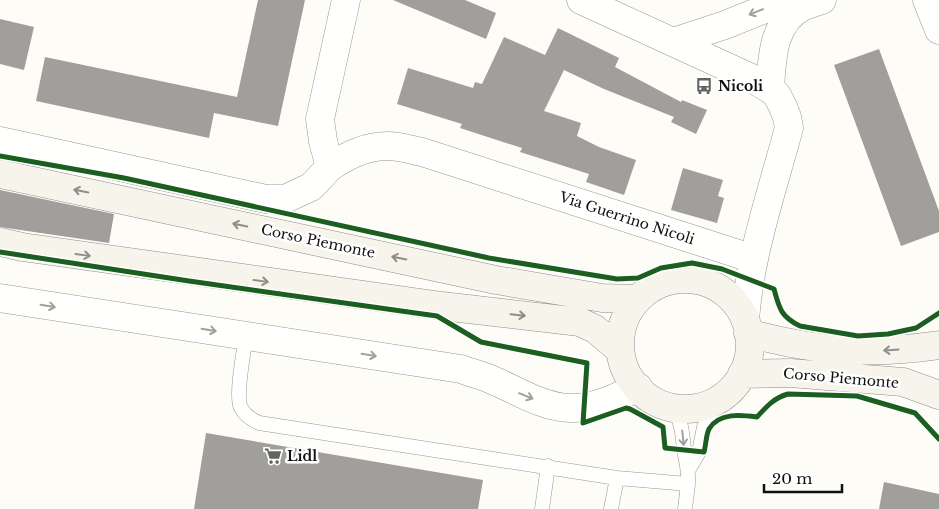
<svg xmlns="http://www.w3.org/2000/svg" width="939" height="509" font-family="'Libre Baskerville',serif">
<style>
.building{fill:#a19f9c}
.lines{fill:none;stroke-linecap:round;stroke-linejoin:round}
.service-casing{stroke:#979795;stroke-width:15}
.minor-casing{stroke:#979795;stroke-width:29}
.tertiary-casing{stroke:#979795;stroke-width:29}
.secondary-casing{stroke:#8e8d8b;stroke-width:29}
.service{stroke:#fffffe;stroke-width:14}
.minor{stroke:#fffffe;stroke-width:28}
.tertiary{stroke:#fffffe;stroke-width:28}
.secondary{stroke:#f6f4eb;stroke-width:28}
.cycleway-casing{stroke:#fff;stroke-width:8}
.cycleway{stroke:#1b5e20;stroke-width:5}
.oneway{stroke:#a0a09f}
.oneway2{stroke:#8f8e89}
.labels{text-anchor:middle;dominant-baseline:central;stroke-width:5;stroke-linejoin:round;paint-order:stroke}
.poi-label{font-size:14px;font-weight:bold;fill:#111;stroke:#fff;text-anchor:start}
.street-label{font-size:14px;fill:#111;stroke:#fff}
</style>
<rect width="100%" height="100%" fill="#fdfcf7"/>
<path class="building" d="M258 0H305L278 126 214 113 209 138 36 101 45 57 237 97Z
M393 0H465L496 13 486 39Z
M0 19 34 27 24 70 0 64Z
M558 28 619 58 615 67 681 102 682 100 707 110 696 134 671 122 674 117 604 89 564 70 544 111 581 123 577 136 599 147 636 160 624 195 586 182 589 174 520 152 522 148 460 128 462 124 397 104 408 68 473 88 475 82 482 84 504 37 545 55Z
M879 49 939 211V232L901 246 834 65Z
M683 168 723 180 718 196 724 198 717 223 671 210Z
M0 190 114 214 109 243 0 227Z
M206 433 483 480 478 509H194Z
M884 482 939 494V509H879Z"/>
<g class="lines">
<g class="service-casing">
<path id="service" d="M246 336C244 350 235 397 241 408 245 415 252 420 259 423L617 478 688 484C689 468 686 463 684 449 682 431 682 423 673 407
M689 469 699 452 704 427 718 400
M542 509 548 466
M611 509 617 478
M685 509 688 484"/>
</g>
<g class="minor-casing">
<path id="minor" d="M581 0 749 77 770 89 777 95 783 107 787 117 789 128C772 191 750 254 745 319
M673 42 725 25 772 6 782 4 803 6
M770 89C772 59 772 21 804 6 810 4 816 2 822 0
M0 141 266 199H285L311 187 330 167 323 141 320 119 346 0
M330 167C348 155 366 146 388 146 399 146 412 150 422 152L754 259
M0 298 461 369C471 373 481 375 490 379 515 389 541 407 569 408 594 409 616 398 638 387"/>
</g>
<g class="tertiary-casing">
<path id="tertiary" d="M927 0 939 30"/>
</g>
<g class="secondary-casing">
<path id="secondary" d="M0 174 496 280 602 298 638 299
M0 242 22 247 442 306 580 322 595 329 620 350
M620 344a65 65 0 1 1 130 0a65 65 0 1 1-130 0Z
M748 333C817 352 869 355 939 345
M742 374 790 373 903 382 939 395"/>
</g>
<use href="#service" class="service"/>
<use href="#minor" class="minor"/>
<use href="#tertiary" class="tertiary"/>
<use href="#secondary" class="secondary"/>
<g class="cycleway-casing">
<path id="cycleway" d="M0 156 124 178 489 258 617 279 638 278 661 268 692 263 722 269 774 289C779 308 781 317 800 326L858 336 888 334 916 328 939 313
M0 252 189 281 437 316 481 342 587 363 583 423 626 408 630 409 663 427 665 448 704 452C706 445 706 435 709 429 719 412 742 415 757 417 767 406 774 398 788 394L857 396 915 413 939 439"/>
</g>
<use href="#cycleway" class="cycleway"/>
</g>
<defs><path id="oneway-shaft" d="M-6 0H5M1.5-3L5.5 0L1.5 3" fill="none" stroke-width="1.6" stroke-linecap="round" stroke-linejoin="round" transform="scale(1.25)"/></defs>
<g class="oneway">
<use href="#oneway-shaft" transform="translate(756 12) rotate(158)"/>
<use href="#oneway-shaft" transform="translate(48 306) rotate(9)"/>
<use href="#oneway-shaft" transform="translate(209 330) rotate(9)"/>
<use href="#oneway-shaft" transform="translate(369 355) rotate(9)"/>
<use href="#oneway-shaft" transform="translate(526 396) rotate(22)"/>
<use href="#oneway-shaft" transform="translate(683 438) rotate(84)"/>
</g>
<g class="oneway2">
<use href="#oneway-shaft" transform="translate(81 191) rotate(-168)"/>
<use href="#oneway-shaft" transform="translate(240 225) rotate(-168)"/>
<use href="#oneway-shaft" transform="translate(83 255) rotate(8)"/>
<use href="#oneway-shaft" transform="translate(399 258) rotate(-168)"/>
<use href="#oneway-shaft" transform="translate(261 281) rotate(8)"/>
<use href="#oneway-shaft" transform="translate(518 315) rotate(6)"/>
<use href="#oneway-shaft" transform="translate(891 350) rotate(176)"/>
</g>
<defs>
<g id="bus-bare" transform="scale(1.35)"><path d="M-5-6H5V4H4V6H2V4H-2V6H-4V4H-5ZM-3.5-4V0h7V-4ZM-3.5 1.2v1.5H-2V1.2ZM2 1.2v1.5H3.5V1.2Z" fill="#646362" stroke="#fff" stroke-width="2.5" paint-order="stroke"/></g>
<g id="supermarket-bare" transform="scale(1.35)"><path d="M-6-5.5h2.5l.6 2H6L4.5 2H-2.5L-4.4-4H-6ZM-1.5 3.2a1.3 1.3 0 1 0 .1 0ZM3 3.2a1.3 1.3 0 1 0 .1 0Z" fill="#646362" stroke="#fff" stroke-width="2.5" paint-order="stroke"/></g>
</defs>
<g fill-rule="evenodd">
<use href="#bus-bare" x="704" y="86"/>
<use href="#supermarket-bare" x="273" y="456"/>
</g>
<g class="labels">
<g class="poi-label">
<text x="718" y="86">Nicoli</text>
<text x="287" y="456">Lidl</text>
</g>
<g class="street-label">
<text transform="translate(627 218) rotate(18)">Via Guerrino Nicoli</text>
<text transform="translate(318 241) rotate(12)">Corso Piemonte</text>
<text transform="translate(841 378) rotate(5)">Corso Piemonte</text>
</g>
</g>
<path d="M764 484v8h78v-8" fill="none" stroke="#111111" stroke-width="2.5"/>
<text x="772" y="484" font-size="15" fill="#111111" stroke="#ffffff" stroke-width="4" paint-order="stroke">20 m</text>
</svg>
